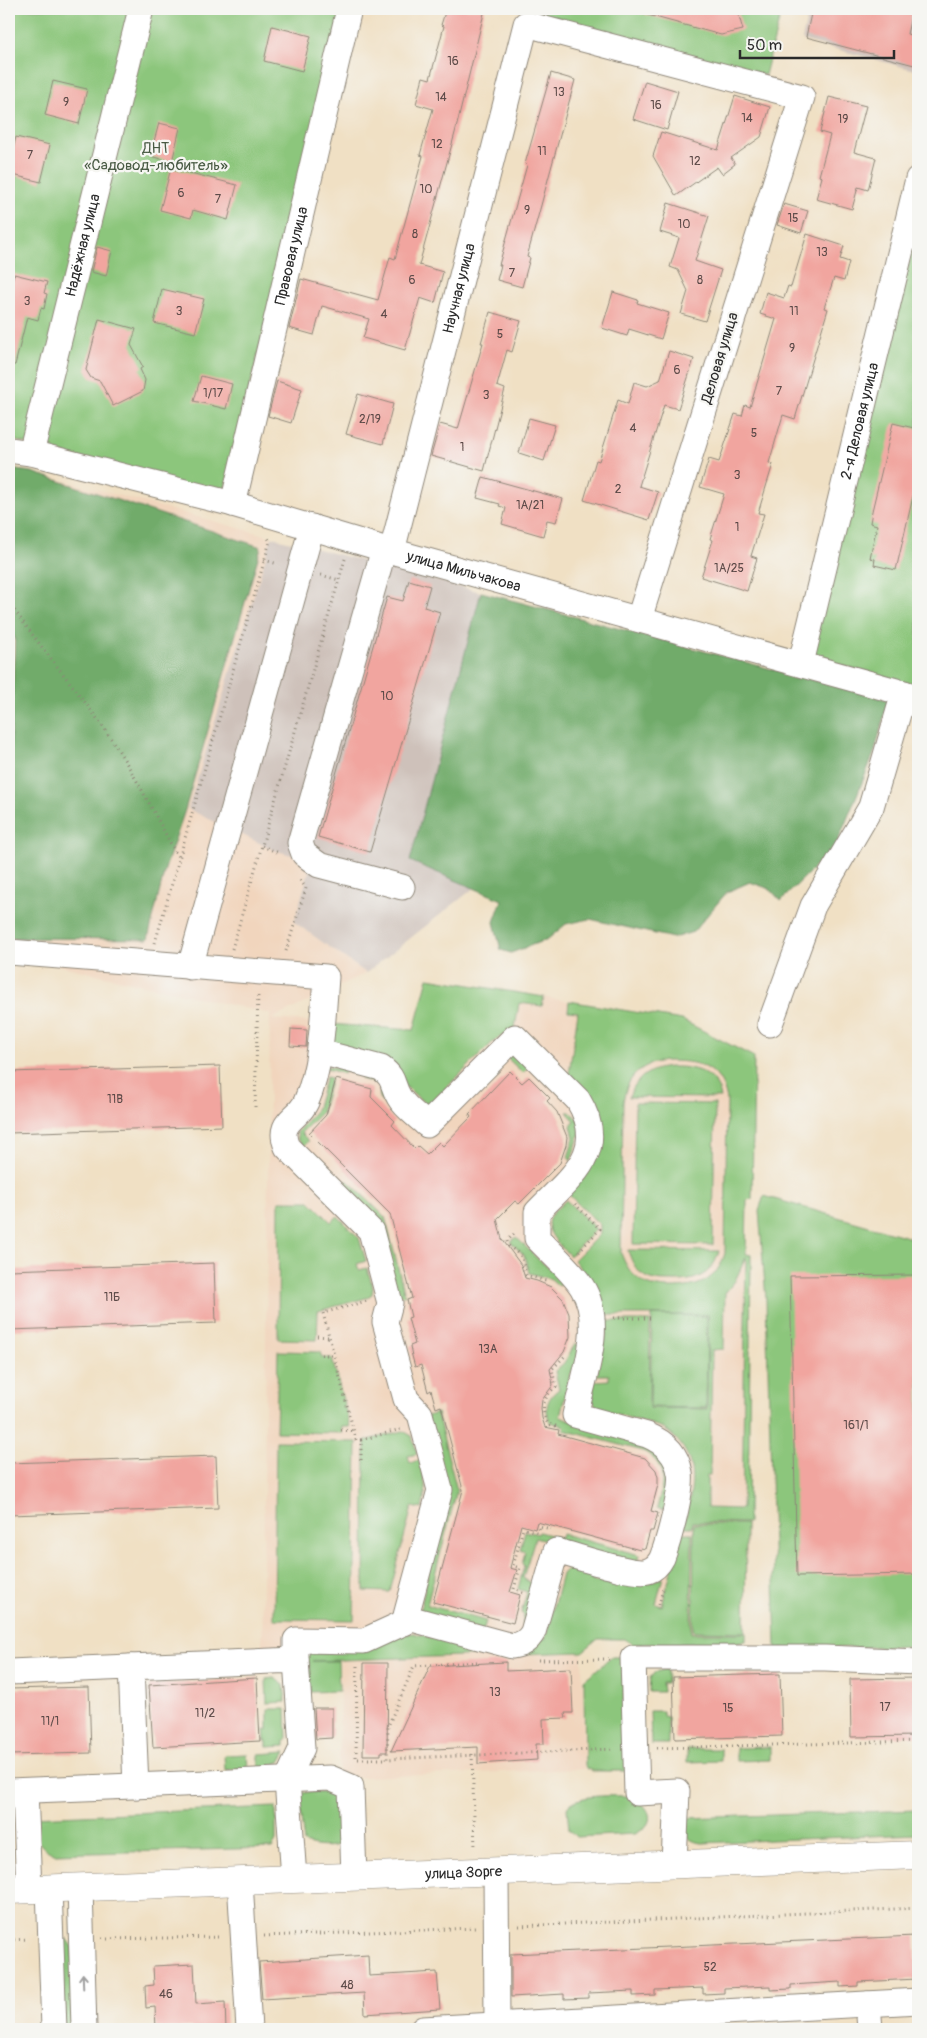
<svg xmlns="http://www.w3.org/2000/svg" width="927" height="2038" font-family="Pangolin,sans-serif">
<style>
.built{fill:#f1d5bd}
.industrial{fill:#cec1ba}
.green{fill:#8cc67b;stroke:#5c7853;fill-rule:evenodd}
.forest{fill:#71ab6b;stroke:#4e6b4b}
.building{fill:#f1a59f}
.lines{fill:none;stroke-linecap:round;stroke-linejoin:round}
.minor-casing{stroke:#8e8678;stroke-width:27}
.major-casing{stroke:#8e8678;stroke-width:29}
.path{stroke:#8e8678;stroke-width:3;stroke-dasharray:1 4;stroke-linecap:butt}
.minor{stroke:#fff;stroke-width:25}
.major{stroke:#fff;stroke-width:28}
.oneway{stroke:#a0a0a0}
.labels{text-anchor:middle;dominant-baseline:central;stroke-width:4.5;stroke-linejoin:round;paint-order:stroke}
.number-label{font-size:12px;fill:#5c4a48}
.park-label{font-size:15px;fill:#485a43;stroke:#f6f6f2}
.street-label{font-size:15px;fill:#2b2b2b;stroke:#f6f6f2}
</style>
<rect width="100%" height="100%" fill="#f6f6f2"/>
<filter id="ink" filterUnits="userSpaceOnUse"><feTurbulence type="fractalNoise" baseFrequency=".02" numOctaves="2"/><feDisplacementMap in="SourceGraphic" scale="10" xChannelSelector="R" yChannelSelector="G"/><feConvolveMatrix kernelMatrix="1 2 1 2 8 2 1 2 1" color-interpolation-filters="sRGB"/></filter>
<filter id="wash" filterUnits="userSpaceOnUse"><feTurbulence type="fractalNoise" baseFrequency=".0096" numOctaves="4" result="noise"/><feDisplacementMap in="SourceGraphic" scale="20" xChannelSelector="R" yChannelSelector="G"/><feGaussianBlur stdDeviation="1.12" result="paint"/><feColorMatrix in="noise" values="0 0 0 0 0 0 0 0 0 0 0 0 0 0 0 0 0 1.4 0 .05"/><feComposite in="paint" operator="in"/></filter>
<g filter="url(#wash)">
<rect width="100%" height="100%" fill="#f0e0c4"/>
<path class="built" d="M9 469 32 472 272 537 254 599 312 861 294 922 366 973 272 1019 413 1030 428 978 682 1020 754 1057 752 1199 747 1200 746 1254 751 1255 746 1641 727 1643 632 1644 624 1639H598L582 1652 361 1660 582 1653 584 1769 339 1778 340 1660 304 1662 262 1658 270 1014 9 954Z"/>
<path class="industrial" d="M809 9H918V71L802 40Z
M272 537 624 630 497 870 366 973 294 922 312 861 274 850 188 809Z"/>
<path class="green" d="M9 9H343L223 496 9 439Z
M528 9H782L765 75Z
M918 226V686L810 657Z
M428 978 544 997 542 1006 519 1003 515 1028 495 1040 431 1103H424L409 1089 333 1047 329 1024 414 1030Z
M569 1001 682 1020 754 1057 752 1199 747 1200 746 1254 751 1255 748 1523 693 1522 692 1527H683C694 1487 702 1453 661 1427L600 1409C589 1402 593 1392 595 1381L609 1380V1375H597L606 1335V1321H650L649 1408 707 1409 708 1315H605L597 1290 574 1260 600 1234V1225L566 1192 590 1164 568 1080 578 1012 568 1011ZM664 1061C697 1061 720 1064 727 1100L725 1253C717 1281 698 1288 671 1288 658 1288 645 1286 635 1276 628 1270 624 1261 621 1253L623 1103C626 1078 640 1064 664 1061ZM746 1257 742 1509 707 1508V1475H710L712 1350 724 1349 725 1293 735 1281Z
M513 1052 533 1063 523 1073 505 1056Z
M326 1066 376 1073 395 1101 388 1108 379 1098 381 1084 361 1079 362 1076 345 1071 344 1074 324 1068Z
M675 1067C697 1067 717 1074 721 1098L629 1097C637 1075 653 1067 675 1067Z
M326 1077 331 1078 321 1113 301 1133 309 1141 304 1146 298 1140 297 1132 316 1110Z
M635 1103 715 1104 713 1245 633 1244Z
M567 1112H570L583 1124 571 1161 568 1157 574 1138 571 1126 575 1121Z
M347 1180 385 1217 405 1295 395 1297 338 1189Z
M764 1196 918 1240V1646L776 1649 766 1300 759 1210Z
M566 1200 596 1229 570 1256C561 1246 541 1230 551 1215 555 1210 561 1205 566 1200Z
M279 1201H310L331 1222 338 1216 359 1238 366 1261 357 1264 359 1270 367 1268 373 1288 372 1294 366 1298 318 1311 317 1340 278 1339Z
M516 1237 540 1261 566 1280 559 1286 551 1279 529 1273 524 1255 510 1242Z
M628 1251V1250L719 1251C713 1275 695 1282 672 1281 661 1281 651 1281 642 1274 634 1268 631 1259 628 1251Z
M652 1315 707 1316 706 1408 650 1407Z
M575 1344 584 1346 569 1378 560 1417 646 1441 673 1472 664 1510 657 1508C663 1484 669 1465 643 1451L564 1430 565 1426 550 1422C544 1408 547 1398 559 1389L555 1371 564 1363Z
M278 1351 320 1352 322 1358H332L350 1427H341L342 1433 276 1432Z
M437 1413 457 1490 427 1605 486 1621 483 1632 420 1611 445 1493 427 1416Z
M403 1431 412 1436 417 1454 408 1456 410 1463 419 1460 426 1488 422 1509 412 1507 390 1592 364 1591 365 1441Z
M276 1441 357 1442 354 1620 274 1619Z
M694 1524H746L745 1632 693 1631Z
M525 1531 538 1534 539 1532 561 1538 562 1534 640 1555 637 1566 535 1538 523 1578 532 1584 536 1590 528 1626 522 1625 524 1615 521 1613 527 1592 518 1589 524 1566 522 1564 525 1552 520 1550Z
M681 1533H692L691 1633H746V1641L727 1643 632 1644 624 1639H598L582 1652 312 1661H338L339 1691 310 1692 309 1662H304L306 1652 413 1633 483 1651 539 1637 545 1639 562 1574C570 1563 583 1571 594 1574L592 1581 598 1582 600 1575C624 1582 639 1590 663 1577L656 1604 662 1606Z
M612 1657H622L627 1771H592L586 1768 585 1765 584 1680Z
M667 1669V1683H662L663 1692H649L650 1678 655 1672Z
M274 1678 284 1685 286 1702 267 1703 266 1679Z
M268 1709H286L287 1740 285 1741V1746L267 1747V1741H265L264 1730 268 1729Z
M650 1711H663V1716L668 1717V1744H651Z
M770 1747V1760L736 1761V1748Z
M687 1749H721V1761L687 1762Z
M286 1752 280 1762 259 1769V1754Z
M247 1754 248 1769 225 1770 224 1755Z
M333 1791 339 1793 342 1843C331 1849 316 1847 304 1843L298 1793Z
M630 1796C649 1805 660 1822 635 1834L576 1837 569 1830 567 1808C575 1793 614 1796 630 1796Z
M276 1807V1841L272 1848 54 1854C36 1845 35 1837 32 1817Z
M918 1810V1834L701 1843C684 1840 686 1833 686 1818Z
M63 1940H68L72 1945 75 2029H63Z"/>
<path class="forest" d="M9 469 32 472 261 547 185 810 165 869 148 939 9 938V783L15 637 9 636Z
M481 592 888 700 875 751 836 846 781 901 770 889 750 882 727 892 693 932 673 938 590 919 566 924 548 939 511 953 501 950 494 922 502 900 410 861Z"/>
<g id="blocks">
<path class="building" d="M446 9H485L455 133 419 265 443 272 435 303 420 298 405 350 363 338 369 319 322 306 314 335 289 328 301 279 378 300 390 257 395 259 423 156 420 155 433 109 416 104 423 77 430 79 444 26 441 25Z
M645 9H737L743 30 721 35 644 14Z
M812 9H913L907 34 918 37V66L806 37Z
M272 26 311 36 302 71 264 61Z
M551 73 575 80 527 257 530 258 522 287 497 280 501 265H499L527 165 525 164Z
M53 81 87 89 79 124 45 115Z
M645 81 678 91 667 130 633 119Z
M735 96 770 107 761 137 731 158 735 164 722 174 717 167 676 196 653 156 661 132 718 150Z
M829 97 866 106 854 152 876 158 868 190 858 187 852 209 816 199 822 177 819 176 830 135 820 132Z
M159 123 180 128 172 162 150 156Z
M16 137 50 145 41 182 9 174V165Z
M171 168 237 185 228 220 193 210 191 218 160 210Z
M668 203 709 216 695 261 721 270 705 321 681 314 688 291 678 270 670 267 679 238 660 232Z
M784 204 808 211 801 233 777 225Z
M807 234 844 246 840 259 849 262 844 281 834 278 824 308 828 309 795 419 783 415 769 463 773 464 758 513 764 514 751 556 757 558 747 591 701 577 713 540 710 539 724 494 700 487 709 459 719 462 735 414 742 416 745 405 750 407 776 319 760 314 766 292 784 298 788 286 791 287Z
M97 247 112 251 106 276 91 272Z
M14 274 47 282 44 293 47 294 44 309 41 308 38 320 27 317 15 365H9V284H11Z
M162 289 204 299 195 333 154 323Z
M613 292 638 300 637 303 669 313 661 339 629 329 627 336 602 328Z
M490 312 521 321 512 352 507 350 497 386 505 389 484 471 431 456 440 424 458 429 483 343H481Z
M99 319 136 329 131 345 143 367 140 369 145 380 143 391 113 406 100 381 91 378 86 370Z
M669 351 694 359 678 409 664 405 639 486 658 492 649 520 584 500 596 460 599 461 618 400 628 404 634 382 647 386 660 380Z
M201 376 232 384 226 409 194 401Z
M277 381 302 389 291 423 268 416Z
M358 394 393 404 383 444 346 434Z
M529 418 555 425 544 461 519 453Z
M893 423 918 429V475L896 570 874 565 875 559 870 558 877 525 870 523 872 511Z
M483 477 563 499 556 522 547 520 543 536 502 524 506 508 499 506 500 504 477 498Z
M409 580 430 586 424 607 440 612 370 852 318 837 387 597 403 601Z
M291 1029 307 1030 306 1047 290 1046Z
M220 1066 222 1126 9 1133V1072Z
M510 1071 522 1083 529 1077 550 1098 547 1101 557 1112 567 1137 566 1145 560 1163 519 1204 515 1201 497 1219 502 1239 521 1265 525 1278 537 1281 551 1287 563 1299 569 1314 570 1337 564 1352 550 1369 553 1385 542 1400 541 1408 542 1418 545 1427 559 1430 558 1434 645 1458 656 1470 658 1477V1485L651 1511 658 1513 653 1531H650L645 1549 641 1548 640 1550 537 1522 535 1529 521 1525 510 1568 517 1570 510 1592 520 1595 513 1623 433 1602 463 1490 441 1406 436 1408 431 1390 428 1392 421 1365 415 1367 412 1356 410 1346 415 1344 408 1318 411 1317 407 1300 412 1298 390 1214 309 1133 326 1115 336 1079 372 1089 371 1097 395 1121 392 1125 415 1149 418 1146 427 1154 439 1142 443 1146 471 1117 469 1114Z
M214 1263 216 1323 9 1330V1270Z
M918 1275V1574L797 1576 790 1276Z
M216 1456 218 1508 9 1515V1463Z
M506 1662V1671L571 1668 573 1713H565L566 1718 543 1719 544 1744H536L537 1760 478 1764V1747L391 1751 430 1666Z
M364 1663H388L387 1752H381V1755H363Z
M780 1674 782 1736 675 1739 673 1677Z
M257 1678 260 1741 153 1747 149 1685Z
M918 1678V1736L851 1737 850 1679Z
M89 1687 91 1753 9 1755V1689Z
M314 1708H332V1738L316 1739Z
M915 1936 917 1979 858 1982V1986L840 1987V1982L791 1985V1989L770 1990V1986L724 1988V1993L703 1994V1988L655 1990V1995L633 1996V1991L588 1993V1998L564 1999V1994L511 1997V1954Z
M368 1955 369 1976 437 1972 440 2009 365 2014 364 1993 262 1999 259 1962Z
M194 1964 196 2004 225 2002 226 2029H192V2027L156 2029 155 2007 146 2008 145 1986 154 1985 153 1966Z"/>
</g>
</g>
<g filter="url(#ink)">
<use href="#blocks" fill-opacity="0" stroke="#8e8678" stroke-width="1"/>
<g class="lines">
<g class="minor-casing">
<g id="minor">
<path id="s1" d="M9 450 31 453 233 504 384 549 918 697"/>
<path id="s2" d="M31 453 141 9"/>
<path id="s3" d="M233 504 349 9"/>
<path d="M384 549 300 843 304 854 319 865 402 887"/>
<path id="s4" d="M392 551 526 24 802 97 639 619"/>
<path id="s5" d="M801 663 918 179"/>
<path d="M9 952 326 977C323 1016 322 1066 306 1102 298 1120 276 1121 287 1147L371 1231 390 1303 385 1322 406 1399 420 1414 440 1490 404 1623"/>
<path d="M190 967 312 527"/>
<path d="M770 1024 813 906 871 807 904 693"/>
<path d="M296 1660V1640L364 1641 412 1619 512 1646C522 1645 528 1641 533 1632L556 1551C574 1555 634 1576 648 1571 654 1569 659 1564 662 1558 668 1543 683 1489 680 1473 677 1454 664 1442 647 1435L575 1415C584 1376 605 1323 582 1287 571 1270 551 1253 537 1238V1212C570 1177 610 1152 578 1100L515 1037 427 1125C419 1117 405 1108 399 1097 391 1084 396 1079 381 1068L320 1052"/>
<path d="M131 1667 136 1786"/>
<path d="M9 1672 296 1660 302 1748 287 1780 294 1878"/>
<path d="M9 1791 330 1778 351 1787 354 1877"/>
<path d="M25 1791 29 1889"/>
<path d="M674 1864 677 1791 637 1793 633 1658H825L918 1662"/>
<path d="M496 1871 497 2025"/>
<path d="M240 1881 249 2029"/>
<path d="M80 1887 84 2029"/>
<path d="M49 1888 54 2029"/>
<path d="M868 2004 870 2029"/>
<path d="M423 2029 918 2001"/>
</g>
</g>
<g class="major-casing">
<g id="major">
<path id="s6" d="M9 1890 918 1855"/>
</g>
</g>
<path class="path" d="M264 560 278 564
M321 575 339 580
M9 602C38 645 73 684 103 727 132 768 155 815 179 859
M262 846 279 853
M155 943 270 541 268 538
M232 949 345 559
M286 951 306 888 300 880
M255 1107 258 993
M575 1204 600 1229 579 1251
M514 1234 507 1241 508 1245 522 1257 526 1275 546 1281
M614 1318H650
M317 1336 329 1337
M321 1355H334
M556 1426 548 1424C540 1410 543 1396 556 1387L552 1369 566 1355
M341 1430 354 1431
M361 1440H356L323 1313 367 1301
M361 1460V1440L401 1429
M523 1593 514 1589 520 1568 513 1566 523 1529 537 1532 539 1526 551 1529
M659 1605 663 1589
M538 1660 612 1659
M477 1662 414 1666 388 1726 387 1759 614 1749
M357 1666 356 1759H387
M657 1748 918 1741
M472 1754 475 1848
M519 1926 918 1908
M264 1936 475 1928
M102 1939 221 1937
M9 1940 28 1939"/>
<use href="#minor" class="minor"/>
<use href="#major" class="major"/>
</g>
<defs><path id="oneway-shaft" d="M-6 0H5M1.5-3L5.5 0L1.5 3" fill="none" stroke-width="1.6" stroke-linecap="round" stroke-linejoin="round" transform="scale(1.25)"/></defs>
<use class="oneway" href="#oneway-shaft" transform="translate(83 1981) rotate(-92)"/>
</g>
<g class="labels">
<g class="number-label">
<text x="453" y="61">16</text>
<text x="559" y="92">13</text>
<text x="441" y="97">14</text>
<text x="66" y="102">9</text>
<text x="656" y="105">16</text>
<text x="747" y="118">14</text>
<text x="843" y="119">19</text>
<text x="437" y="144">12</text>
<text x="542" y="151">11</text>
<text x="30" y="155">7</text>
<text x="695" y="161">12</text>
<text x="426" y="189">10</text>
<text x="181" y="193">6</text>
<text x="218" y="199">7</text>
<text x="527" y="210">9</text>
<text x="793" y="218">15</text>
<text x="684" y="224">10</text>
<text x="415" y="234">8</text>
<text x="822" y="252">13</text>
<text x="512" y="273">7</text>
<text x="412" y="280">6</text>
<text x="700" y="280">8</text>
<text x="27" y="301">3</text>
<text x="179" y="311">3</text>
<text x="794" y="311">11</text>
<text x="384" y="314">4</text>
<text x="500" y="334">5</text>
<text x="792" y="348">9</text>
<text x="677" y="370">6</text>
<text x="779" y="391">7</text>
<text x="213" y="393">1/17</text>
<text x="486" y="395">3</text>
<text x="370" y="419">2/19</text>
<text x="633" y="428">4</text>
<text x="754" y="433">5</text>
<text x="462" y="447">1</text>
<text x="737" y="475">3</text>
<text x="618" y="489">2</text>
<text x="530" y="505">1А/21</text>
<text x="737" y="527">1</text>
<text x="729" y="568">1А/25</text>
<text x="387" y="696">10</text>
<text x="115" y="1099">11В</text>
<text x="112" y="1297">11Б</text>
<text x="488" y="1349">13А</text>
<text x="856" y="1425">161/1</text>
<text x="495" y="1692">13</text>
<text x="885" y="1707">17</text>
<text x="728" y="1708">15</text>
<text x="205" y="1713">11/2</text>
<text x="50" y="1721">11/1</text>
<text x="710" y="1967">52</text>
<text x="347" y="1985">48</text>
<text x="166" y="1994">46</text>
</g>
<g class="park-label">
<text x="156" y="148">ДНТ<tspan x="156" dy="17">«Садовод-любитель»</tspan></text>
</g>
<g class="street-label">
<text stroke="none"><textPath href="#s2" startOffset="214">Надёжная улица</textPath></text>
<text stroke="none"><textPath href="#s3" startOffset="255">Правовая улица</textPath></text>
<text stroke="none"><textPath href="#s4" startOffset="271">Научная улица</textPath></text>
<text transform="translate(720 358) rotate(-73)">Деловая улица</text>
<text stroke="none"><textPath href="#s5" startOffset="249">2-я Деловая улица</textPath></text>
<text stroke="none"><textPath href="#s1" startOffset="471">улица Мильчакова</textPath></text>
<text stroke="none"><textPath href="#s6" startOffset="455">улица Зорге</textPath></text>
</g>
</g>
<rect width="927" height="2038" fill="none" stroke="#f6f6f2" stroke-width="30"/>
<path d="M740 50v8h154v-8" fill="none" stroke="#2b2b2b" stroke-width="2.5"/>
<text x="747" y="50" font-size="15" fill="#2b2b2b" stroke="#f6f6f2" stroke-width="4" paint-order="stroke">50 m</text>
</svg>
